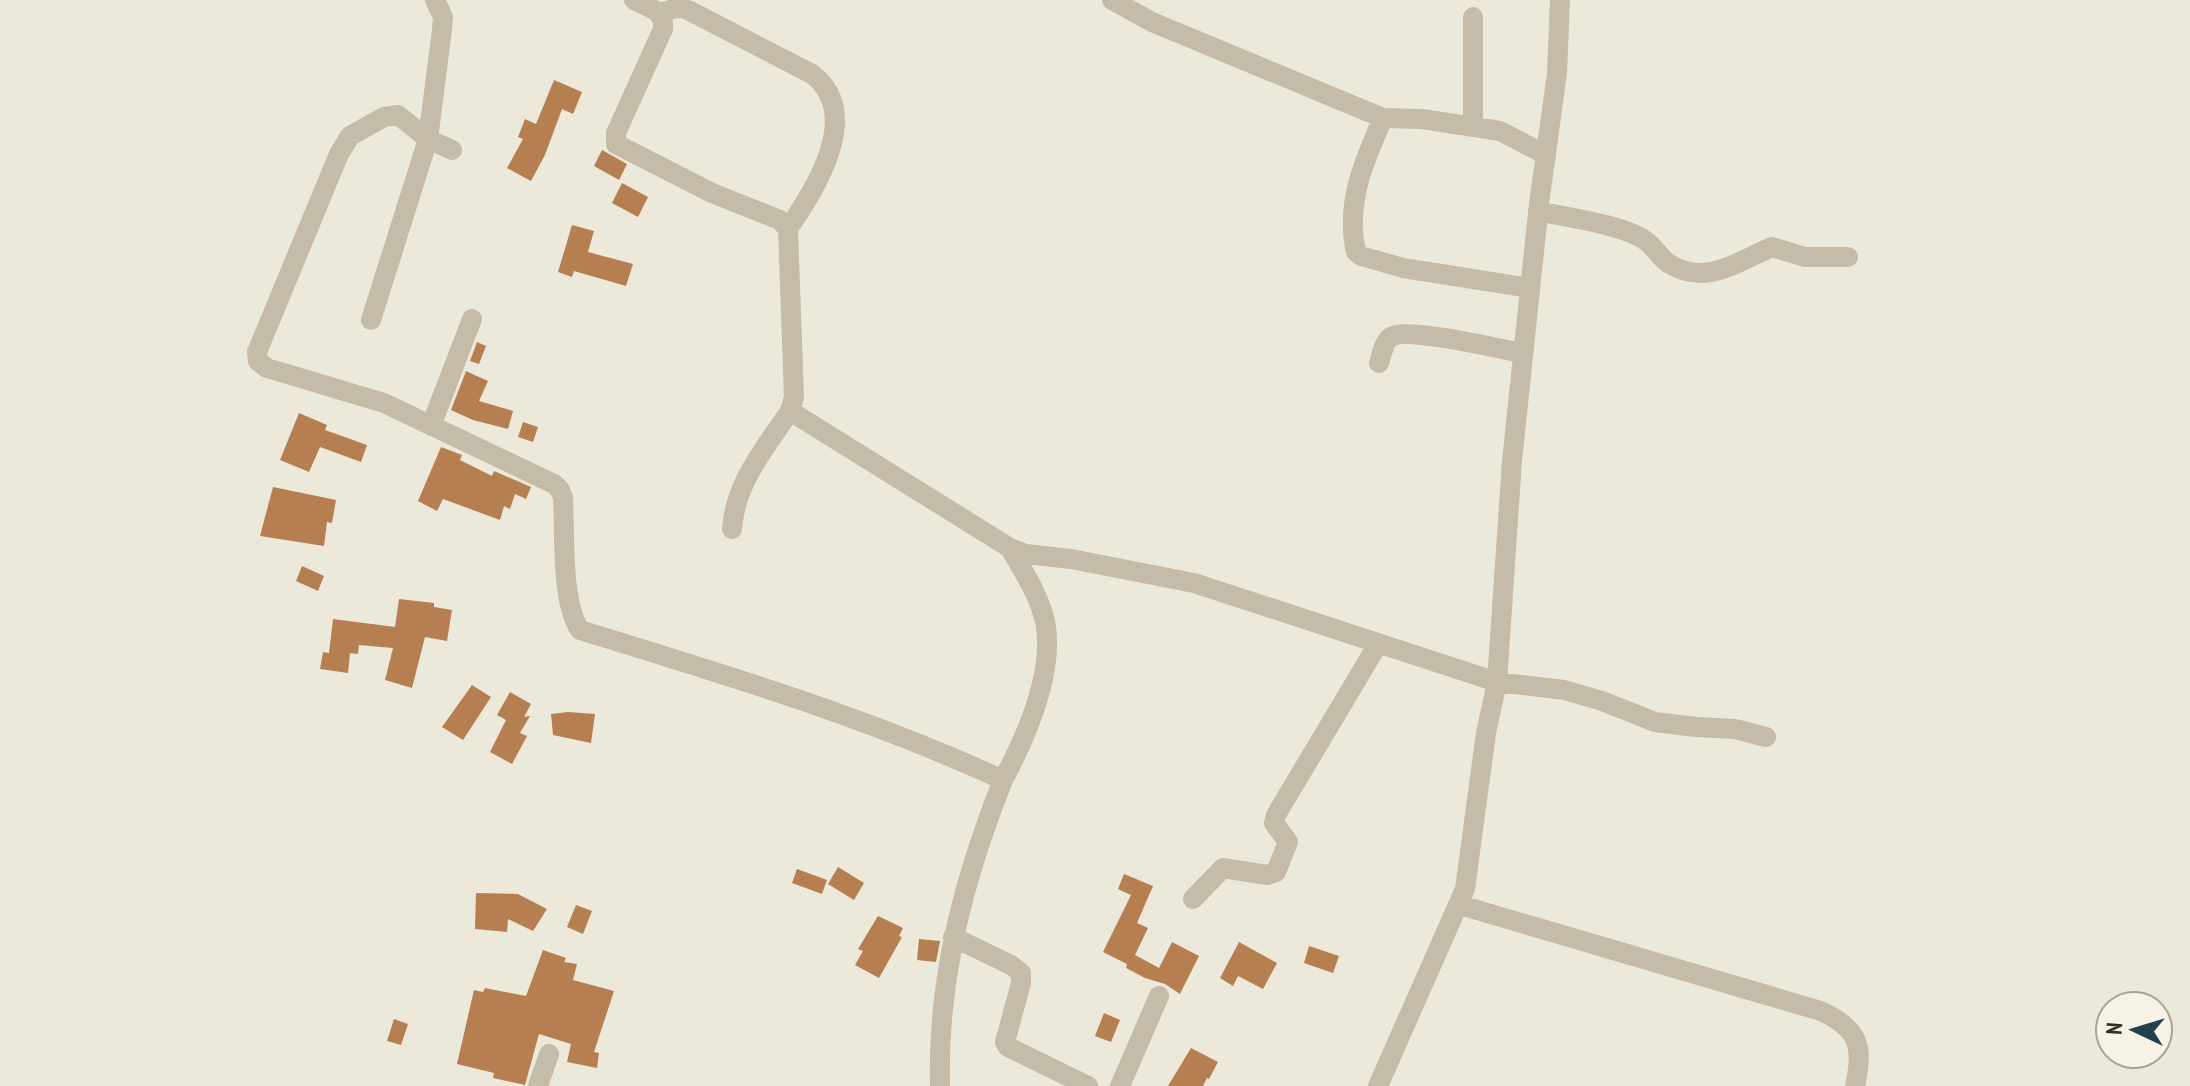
<svg xmlns="http://www.w3.org/2000/svg" width="2190" height="1086" font-family="'PT Sans Narrow',sans-serif">
<style>
.building{fill:#b57f51}
.lines{fill:none;stroke-linecap:round;stroke-linejoin:round}
.minor{stroke:#c4bba8;stroke-width:20}
</style>
<rect width="100%" height="100%" fill="#ede9da"/>
<path class="building" d="M554 80 582 92 573 114 562 109 545 155 531 181 507 168 523 139 518 137 525 119 536 124Z
M602 150 627 164 619 180 594 166Z
M622 183 648 197 638 217 612 203Z
M572 225 594 231 588 252 633 264 626 286 574 271 572 277 558 272Z
M477 342 486 346 479 364 470 361Z
M466 371 488 381 479 401 513 411 508 429 473 420 451 410Z
M299 413 327 425 325 430 367 445 361 462 320 447 309 472 280 460Z
M523 422 538 427 533 442 518 437Z
M441 447 462 455 460 460 492 476 494 471 531 487 526 499 515 494 510 509 504 506 500 520 443 499 437 511 418 501Z
M273 487 336 500 332 523 327 522 324 546 260 536Z
M302 566 324 576 318 591 296 581Z
M399 599 434 603V607L452 610 447 641 425 637 412 688 385 680 393 648 359 645 358 654 350 653 348 673 320 669 323 652 329 653 333 619 395 627Z
M472 685 491 697 463 740 442 727Z
M510 692 531 704 524 717 530 716 520 733 527 736 512 764 490 752 506 720 497 715Z
M568 712 595 714 591 743 553 735 551 714Z
M838 867 864 883 854 900 828 884Z
M797 869 827 880 822 894 792 883Z
M1124 874 1153 886 1137 923 1148 928 1135 955 1159 968 1172 942 1199 956 1180 994 1165 984 1145 978 1126 968 1127 964 1103 952 1131 895 1118 889Z
M476 893 518 894 547 909 533 931 508 919 507 932 475 929Z
M576 905 592 911 583 934 567 927Z
M878 916 903 928 899 936 902 937 879 978 855 965 863 951 858 949Z
M919 939 940 941 936 962 917 960Z
M1239 942 1277 963 1263 989 1238 976 1233 986 1220 978Z
M1309 946 1339 956 1333 973 1304 963Z
M543 950 566 958 564 962 577 964 573 980 614 991 594 1052 599 1053 597 1068 567 1062 571 1044 539 1034 525 1085 493 1078 494 1073 457 1064 474 990 483 992 485 988 526 996Z
M1104 1013 1120 1020 1111 1042 1095 1036Z
M394 1019 408 1024 401 1045 387 1041Z
M1191 1048 1218 1062 1209 1079 1207 1078 1203 1086H1168Z"/>
<g class="lines">
<path class="minor" d="M634 0C649 8 665 10 663 29L616 133V144L712 193 780 220 788 229 794 397 790 411 1010 548 1026 554 1071 559 1194 583 1497 682 1564 690 1602 701 1655 722 1696 727 1735 729 1766 737
M1112 0 1152 22 1383 118 1422 119 1500 131 1546 155
M660 13 680 7 690 11 812 74C864 114 815 189 788 229
M1383 118C1364 161 1345 204 1356 252L1361 256 1403 268 1530 288
M1473 127V17
M452 150 428 139 398 115 384 117 350 136 339 154 257 352 258 361 267 368 384 403 554 484 560 490 563 498C565 532 561 603 580 630 723 674 867 717 1003 780 964 878 937 980 940 1086
M1538 211C1565 217 1625 225 1646 241 1655 247 1659 257 1668 263 1705 287 1737 262 1772 247L1805 257H1848
M371 320 428 139 442 30 443 17 435 0
M1379 363C1382 355 1384 339 1393 336 1412 328 1499 349 1523 353
M431 426 472 319
M732 529C735 483 765 448 790 411
M1003 780C1026 737 1055 671 1045 621 1039 595 1023 571 1010 548
M1193 899 1223 868 1267 875 1276 872 1288 842 1274 823 1276 815 1378 644
M1460 905 1821 1011C1859 1029 1864 1046 1855 1086
M953 937 1011 965 1021 973V983L1005 1042 1008 1047 1088 1086
M538 1086 549 1054
M1120 1086 1159 996
M1378 1086 1465 889 1486 733 1497 682 1512 461 1539 204 1557 73 1560 0"/>
</g>
<g transform="translate(2134 1030) rotate(274)"><circle r="38" fill="#f6f2e6" stroke="#a8a39a" stroke-width="2"/>
<path d="M0-6L14 30L0 20L-14 30Z" fill="#23414d"/>
<text y="-12" font-size="22" font-weight="bold" text-anchor="middle" fill="#322d27">N</text>
</g>
</svg>
